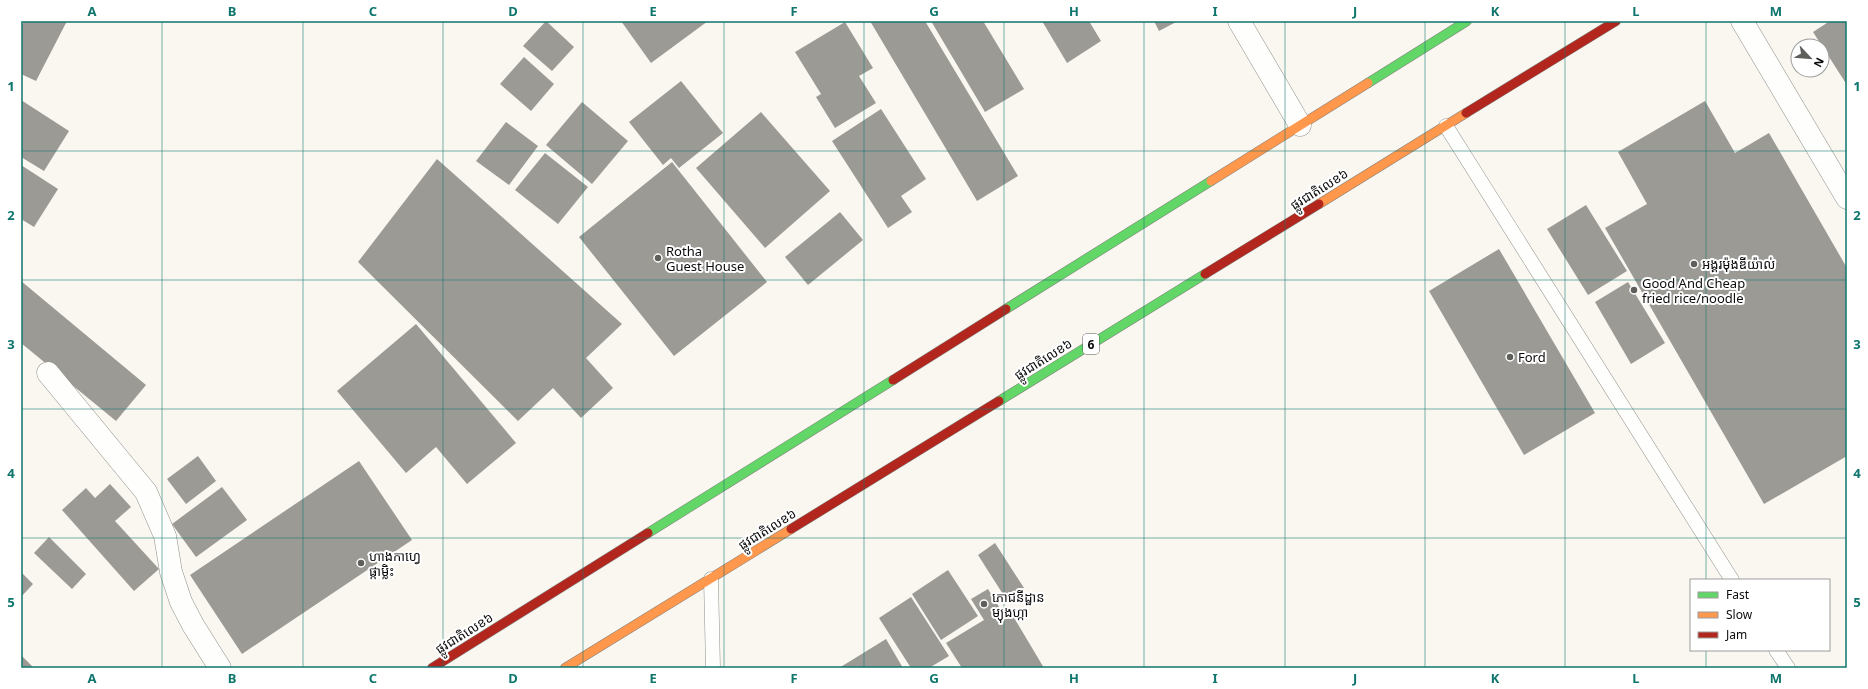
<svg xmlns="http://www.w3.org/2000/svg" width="1868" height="689" font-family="Georgia,'Noto Sans Khmer',serif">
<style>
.building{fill:#9c9a95}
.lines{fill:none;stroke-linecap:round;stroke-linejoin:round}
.lane-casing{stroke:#92918e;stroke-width:15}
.street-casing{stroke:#92918e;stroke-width:23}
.fast-casing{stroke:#7f7f7b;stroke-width:10}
.slow-casing{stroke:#7f7f7b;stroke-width:10}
.jam-casing{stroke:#7f7f7b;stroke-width:10}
.lane{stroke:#fefefd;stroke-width:14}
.street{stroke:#fefefd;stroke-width:22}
.fast{stroke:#63d668;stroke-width:9}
.slow{stroke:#ff974d;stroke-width:9}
.jam{stroke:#b3261e;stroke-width:9}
.grid{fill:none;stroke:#0f766e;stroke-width:1;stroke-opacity:0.55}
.poi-dot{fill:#5e5e5b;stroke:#fff;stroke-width:1.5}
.labels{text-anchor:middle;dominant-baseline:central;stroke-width:4;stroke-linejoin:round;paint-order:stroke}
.shield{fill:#fff;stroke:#545454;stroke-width:1}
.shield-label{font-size:12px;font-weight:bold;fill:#0b0b0b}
.street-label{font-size:13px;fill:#0b0b0b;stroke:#fff}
.poi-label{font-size:13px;fill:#0b0b0b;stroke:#fff;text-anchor:start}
.neatline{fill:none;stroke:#0f766e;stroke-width:1.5}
.grid-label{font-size:13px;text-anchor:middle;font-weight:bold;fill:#0f766e}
</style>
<rect width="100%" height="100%" fill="#f9f7ef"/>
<path class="building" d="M24 21H67L36 81 21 74V28Z
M546 21 574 47 552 71 523 46Z
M621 21H708L651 63Z
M870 21H925L1018 176 977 201Z
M931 21H983L1024 89 985 112Z
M1042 21H1089L1101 41 1067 63Z
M1154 21H1178L1159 31Z
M1830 21H1847V85L1813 32Z
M845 22 873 68 859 76 876 103 835 128 816 97 821 94 795 52Z
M524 57 554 84 531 111 500 84Z
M681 81 723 133 679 168 671 158 663 165 629 122Z
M21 100 69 131 44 171 21 157Z
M1705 101 1735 153 1769 133 1847 268V456L1764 504 1605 228 1647 204 1618 152Z
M582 102 628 141 592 184 546 145Z
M881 109 926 179 901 196 912 212 888 228 832 141Z
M761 112 830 191 765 248 696 168Z
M506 122 538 146 509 185 476 161Z
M545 153 588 187 558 224 515 190Z
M437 159 622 324 586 358 613 388 581 418 553 388 518 421 358 262Z
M672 162 767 282 674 356 579 237Z
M21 165 58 189 34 227 21 219Z
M1586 205 1627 271 1588 295 1547 229Z
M840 212 863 240 808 285 785 257Z
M1499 249 1595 413 1524 455 1429 291Z
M21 281 146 385 116 421 21 343Z
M1628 282 1665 343 1631 364 1595 302Z
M416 324 516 443 467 484 436 447 406 473 337 391Z
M198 456 216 481 186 504 167 479Z
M359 461 412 540 242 654 190 575Z
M110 484 131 507 115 521 159 569 134 591 62 510 86 488 95 498Z
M222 487 247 520 196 557 172 524Z
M49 537 86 574 72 589 34 553Z
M995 543 1024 588 1006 599 978 555Z
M948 570 978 616 941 640 912 594Z
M21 572 33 584 21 597Z
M988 589 1001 610 1007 606 1044 668H962L946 643 984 620 971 599Z
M911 597 949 656 929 668H911L879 618Z
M886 639 903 668H839Z
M21 655 34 668H21Z"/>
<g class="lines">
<g class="lane-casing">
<path id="lane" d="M1446 126 1732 580
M711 579 713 668
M1776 650 1788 668"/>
</g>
<g class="street-casing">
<path id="street" d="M1239 21 1300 125
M1742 21 1847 198
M48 373 146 492 165 536 171 572 181 602 193 625 220 668"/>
</g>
<g class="fast-casing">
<path id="fast" d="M1368 83 1467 21
M1006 309 1211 181
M999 401 1205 274
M648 533 893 380"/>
</g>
<g class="slow-casing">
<path id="slow" d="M1211 181 1368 83
M1319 204 1466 113
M565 668 791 529"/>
</g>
<g class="jam-casing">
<path id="jam" d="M1466 113 1616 21
M1205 274 1319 204
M893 380 1006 309
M791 529 999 401
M432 668 648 533"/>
</g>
<use href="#lane" class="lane"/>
<use href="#street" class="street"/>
<use href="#fast" class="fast"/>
<use href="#slow" class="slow"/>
<use href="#jam" class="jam"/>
</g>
<path class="grid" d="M162 21V668M303 21V668M443 21V668M583 21V668M724 21V668M864 21V668M1004 21V668M1144 21V668M1285 21V668M1425 21V668M1565 21V668M1706 21V580M21 151H1847M21 280H1847M21 409H1847M21 538H1847M1706 650V668"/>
<g class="poi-dot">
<circle cx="658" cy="258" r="4"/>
<circle cx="1694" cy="264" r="4"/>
<circle cx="1634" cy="290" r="4"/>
<circle cx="1510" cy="357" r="4"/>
<circle cx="361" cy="563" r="4"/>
<circle cx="984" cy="604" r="4"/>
</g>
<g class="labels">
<rect class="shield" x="1083" y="334" width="16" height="20" rx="3"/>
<g class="shield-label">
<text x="1091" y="344">6</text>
</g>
<g class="street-label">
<text transform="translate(1319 189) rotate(-32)">ផ្លូវជាតិលេខ៦</text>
<text transform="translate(1043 359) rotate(-32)">ផ្លូវជាតិលេខ៦</text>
<text transform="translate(767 529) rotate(-32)">ផ្លូវជាតិលេខ៦</text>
<text transform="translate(464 633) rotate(-32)">ផ្លូវជាតិលេខ៦</text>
</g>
<g class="poi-label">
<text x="666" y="251">Rotha<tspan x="666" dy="15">Guest House</tspan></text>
<text x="1702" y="264">អង្គរម៉ុងឌីយ៉ាល់</text>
<text x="1642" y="283">Good And Cheap<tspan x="1642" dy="15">fried rice/noodle</tspan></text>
<text x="1518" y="357">Ford</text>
<text x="369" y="556">ហាងកាហ្វេ<tspan x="369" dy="15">ផ្កាម្លិះ</tspan></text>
<text x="992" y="597">ភោជនីដ្ឋាន<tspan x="992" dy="15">ម្យុងហ្កា</tspan></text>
</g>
</g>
<rect width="1868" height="689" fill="none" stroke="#ffffff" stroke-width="44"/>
<rect x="1690" y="579" width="140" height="72" fill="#ffffff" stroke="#9d9d9d"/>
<rect x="1698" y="592" width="20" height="6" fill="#63d668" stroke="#9d9d9d"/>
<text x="1726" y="599" font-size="12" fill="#0b0b0b">Fast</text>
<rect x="1698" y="612" width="20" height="6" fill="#ff974d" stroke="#9d9d9d"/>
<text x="1726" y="619" font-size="12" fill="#0b0b0b">Slow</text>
<rect x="1698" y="632" width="20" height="6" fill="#b3261e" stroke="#9d9d9d"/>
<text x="1726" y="639" font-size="12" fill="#0b0b0b">Jam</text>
<g transform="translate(1810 58) rotate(116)"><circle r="19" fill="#ffffff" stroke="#9d9d9d"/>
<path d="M0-3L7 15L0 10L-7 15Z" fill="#5e5e5b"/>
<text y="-6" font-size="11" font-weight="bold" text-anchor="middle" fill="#0b0b0b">N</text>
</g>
<rect x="22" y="22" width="1824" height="645" class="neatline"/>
<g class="grid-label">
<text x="92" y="16">A</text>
<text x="232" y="16">B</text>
<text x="373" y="16">C</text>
<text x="513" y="16">D</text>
<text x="653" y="16">E</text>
<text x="794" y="16">F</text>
<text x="934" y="16">G</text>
<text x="1074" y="16">H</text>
<text x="1215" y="16">I</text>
<text x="1355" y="16">J</text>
<text x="1495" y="16">K</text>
<text x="1636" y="16">L</text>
<text x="1776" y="16">M</text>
<text x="11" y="91">1</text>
<text x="1857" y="91">1</text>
<text x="11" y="220">2</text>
<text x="1857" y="220">2</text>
<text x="11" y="349">3</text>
<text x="1857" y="349">3</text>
<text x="11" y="478">4</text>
<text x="1857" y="478">4</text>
<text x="11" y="607">5</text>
<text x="1857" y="607">5</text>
<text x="92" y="683">A</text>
<text x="232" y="683">B</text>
<text x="373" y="683">C</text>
<text x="513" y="683">D</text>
<text x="653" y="683">E</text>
<text x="794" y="683">F</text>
<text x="934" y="683">G</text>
<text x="1074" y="683">H</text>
<text x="1215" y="683">I</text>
<text x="1355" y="683">J</text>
<text x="1495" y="683">K</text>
<text x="1636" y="683">L</text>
<text x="1776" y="683">M</text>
</g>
</svg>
